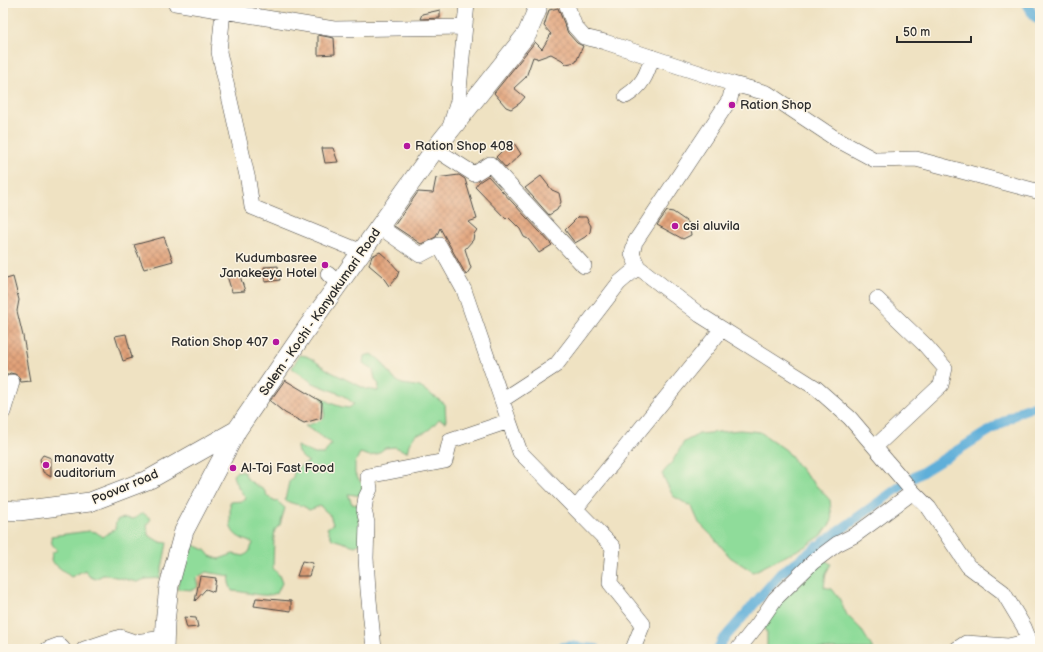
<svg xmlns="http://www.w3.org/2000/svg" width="1043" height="652" font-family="'Balsamiq Sans',sans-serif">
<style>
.green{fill:#8fdc9a;stroke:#5d8462}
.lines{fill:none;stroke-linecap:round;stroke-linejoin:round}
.canal{stroke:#5eafd9;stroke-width:10}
.building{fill:url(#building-cross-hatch)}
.minor-casing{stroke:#484642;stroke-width:16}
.major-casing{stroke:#484642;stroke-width:20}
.minor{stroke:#fff;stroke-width:15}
.major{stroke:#fff;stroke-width:19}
.poi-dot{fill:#b5179e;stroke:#fcf5e5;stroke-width:1.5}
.labels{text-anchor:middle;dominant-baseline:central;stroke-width:3;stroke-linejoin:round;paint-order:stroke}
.poi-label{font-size:13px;fill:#2b2b2b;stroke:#fcf5e5;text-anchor:start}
.street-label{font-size:13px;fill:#2b2b2b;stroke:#fcf5e5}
</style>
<defs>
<pattern id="building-cross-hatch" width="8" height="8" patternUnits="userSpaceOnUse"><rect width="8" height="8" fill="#e1a178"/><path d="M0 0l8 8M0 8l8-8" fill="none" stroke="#b78363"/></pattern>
</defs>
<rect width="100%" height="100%" fill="#fcf5e5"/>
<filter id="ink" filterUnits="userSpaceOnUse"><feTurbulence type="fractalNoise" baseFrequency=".025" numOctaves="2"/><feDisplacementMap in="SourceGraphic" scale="8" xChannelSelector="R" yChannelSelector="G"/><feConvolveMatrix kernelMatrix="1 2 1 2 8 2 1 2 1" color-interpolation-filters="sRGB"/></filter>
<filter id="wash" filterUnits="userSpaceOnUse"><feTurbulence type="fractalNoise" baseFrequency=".012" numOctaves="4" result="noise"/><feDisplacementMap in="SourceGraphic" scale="16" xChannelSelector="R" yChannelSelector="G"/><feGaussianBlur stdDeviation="0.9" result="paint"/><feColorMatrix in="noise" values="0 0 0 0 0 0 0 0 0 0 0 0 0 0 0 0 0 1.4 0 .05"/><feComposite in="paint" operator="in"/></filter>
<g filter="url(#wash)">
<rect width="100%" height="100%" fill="#efe2c2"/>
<path class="green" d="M372 354 381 361 394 379 402 384 410 385 420 387 445 404 446 422 439 419C432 427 427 434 416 434L409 444 407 452 395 447 385 448 377 454 370 456 360 453 355 463V474L362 484 363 496 348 494 352 504 358 505 361 543 355 546 332 539 327 528 333 524 330 515 320 506 309 510C301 503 295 506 285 500L289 482 293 477 295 469 309 462C303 458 297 455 297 446L315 454H324L331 444 327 440 305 426C312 423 318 423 324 418L325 405 321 397 333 404 342 407 349 408 354 404 343 395 313 383 292 368 299 355 306 356 312 359 331 372 366 389 378 391 379 385 375 379 373 370 363 363 364 356Z
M740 430 760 432 786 450 803 472 830 500 832 521 822 535 806 546 753 572 730 557 714 538 699 523 692 507 673 496 662 474 672 462 684 442 699 434Z
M237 471 244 472 248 480 264 490 268 497 278 502 285 508 280 525 275 530 274 537 273 568 279 575 282 583 277 593C263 599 246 591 232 591L229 583 230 576 206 572 196 578 198 587 193 590 177 589 181 569 191 552 192 544 205 550 210 556 219 559 233 554 244 556 249 552 253 543C225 534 231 526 230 502L243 501 246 499C241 490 235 485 233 475Z
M143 513 151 519 147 524 148 535 160 542 167 543 160 578 146 579 137 582 107 575H103L95 579 89 576 85 570 71 577 51 561 52 553 57 550 52 544 51 536 89 531 96 532 102 537 115 529 116 522 118 519 126 518 133 519Z
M825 560 831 564 826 573 824 587 832 589 839 598 847 615 861 629 873 649H767V633L762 626 772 609Z"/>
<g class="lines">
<path class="canal" d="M1027 3 1033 15 1040 21
M555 649 568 646 596 649
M718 649 722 641 781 573 908 481 1021 411 1040 404"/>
</g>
<g id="blocks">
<path class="building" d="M558 8 568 33 577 43 583 46 576 62 566 64 562 60 551 54 537 59V58L533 57 526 77 514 88 525 97 520 103 511 109 506 107 494 93 535 42 542 49 551 34 544 26 549 10Z
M440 10V18L420 19 422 14Z
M318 35 334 38 335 54 318 55Z
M514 143 521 154 506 168 496 157 507 146Z
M322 148H333L338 162 325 163Z
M459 175 465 179 477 219 468 222 477 230 474 234 473 240 465 249 471 268 466 275 440 228 436 237 421 244 394 226 418 192 433 193 436 178Z
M488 176 552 245 539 253 528 239 524 237 520 229 508 217 506 219 475 187 479 182Z
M541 176 552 190 559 193 561 202 557 210 549 215 525 188Z
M667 211 673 212 689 223 691 235 683 239 657 225Z
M578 217H586L591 226 590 232 585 237 575 243 565 230Z
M164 237 173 261 144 269 134 245Z
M380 252 389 260 399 271 397 277 389 286 382 276 369 265 372 256Z
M278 266 280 280 265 282 264 267Z
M239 273 245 291 232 292 227 276Z
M13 277 19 300 17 311 23 336 31 381 21 382 18 376 15 374 10 373 6 376 3 381V280Z
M126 334 132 358 123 361 115 336Z
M285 380 322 402 321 418 304 423 285 413 270 401Z
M43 455 51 458V477L43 472 40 459Z
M302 561 313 563 309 576H297Z
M200 576 216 578 214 592 206 589 195 601Z
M256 598 291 601V611L254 606Z
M184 617 196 618 198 627 187 628Z"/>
</g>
</g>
<g filter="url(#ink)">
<use href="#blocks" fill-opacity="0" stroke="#484642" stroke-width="1"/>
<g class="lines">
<g class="minor-casing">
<path id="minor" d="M175 3 334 29 465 27
M566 3 575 27 584 37 605 42 733 84 767 93 836 139 875 160 916 159 1040 192
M223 11 219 52 248 180 252 207 362 252
M733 84 730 99 635 242 632 254 638 267 700 315 816 388 850 418 913 492 929 508 968 566 1003 592 1024 627 1033 649
M626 96C642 86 647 75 652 57
M450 127 458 101 467 3
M435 149 474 174 490 164 584 266
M328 274 339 284
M502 400 556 365 619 283 638 267
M3 412 12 382
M509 421 520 452 613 547 610 583 643 624 633 649
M875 447 941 385 945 368 925 345 877 299
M576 508 722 329
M48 649 59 645 63 649
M84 649 120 637 135 642 164 638
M374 649 368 590 366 558 367 523 364 510 366 497 370 489 368 476 445 461 450 441 509 421 464 290 439 245 420 255 380 227
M738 649 758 624 775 599 813 562 837 544 855 535 877 519 913 492
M957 649 966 643 1008 646 1030 641"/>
</g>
<g class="major-casing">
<path id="major" d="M3 510 19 511 90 502 150 479 237 430
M164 649 165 623 169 586 184 531 237 430 307 328 435 149 527 34 537 10V3"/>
</g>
<use href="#minor" class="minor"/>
<use href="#major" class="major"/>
</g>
</g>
<g class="poi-dot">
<circle cx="732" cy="105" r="4"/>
<circle cx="407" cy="146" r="4"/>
<circle cx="675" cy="226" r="4"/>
<circle cx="325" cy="265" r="4"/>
<circle cx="276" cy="342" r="4"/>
<circle cx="46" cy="465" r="4"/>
<circle cx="233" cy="468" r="4"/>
</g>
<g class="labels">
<g class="poi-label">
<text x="740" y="105">Ration Shop</text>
<text x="415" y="146">Ration Shop 408</text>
<text x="683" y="226">csi aluvila</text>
<text x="317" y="258" text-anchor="end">Kudumbasree<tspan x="317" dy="15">Janakeeya Hotel</tspan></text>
<text x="268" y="342" text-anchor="end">Ration Shop 407</text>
<text x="54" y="458">manavatty<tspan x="54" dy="15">auditorium</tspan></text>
<text x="241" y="468">Al-Taj Fast Food</text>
</g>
<g class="street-label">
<text transform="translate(320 312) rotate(-55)">Salem - Kochi - Kanyakumari Road</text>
<text transform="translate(125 487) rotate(-23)">Poovar road</text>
</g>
</g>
<rect width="1043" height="652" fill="none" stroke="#fcf5e5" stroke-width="16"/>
<path d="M897 36v6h74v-6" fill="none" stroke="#2b2b2b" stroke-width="2"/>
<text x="903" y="36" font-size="12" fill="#2b2b2b" stroke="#fcf5e5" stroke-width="3" paint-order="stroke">50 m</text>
</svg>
